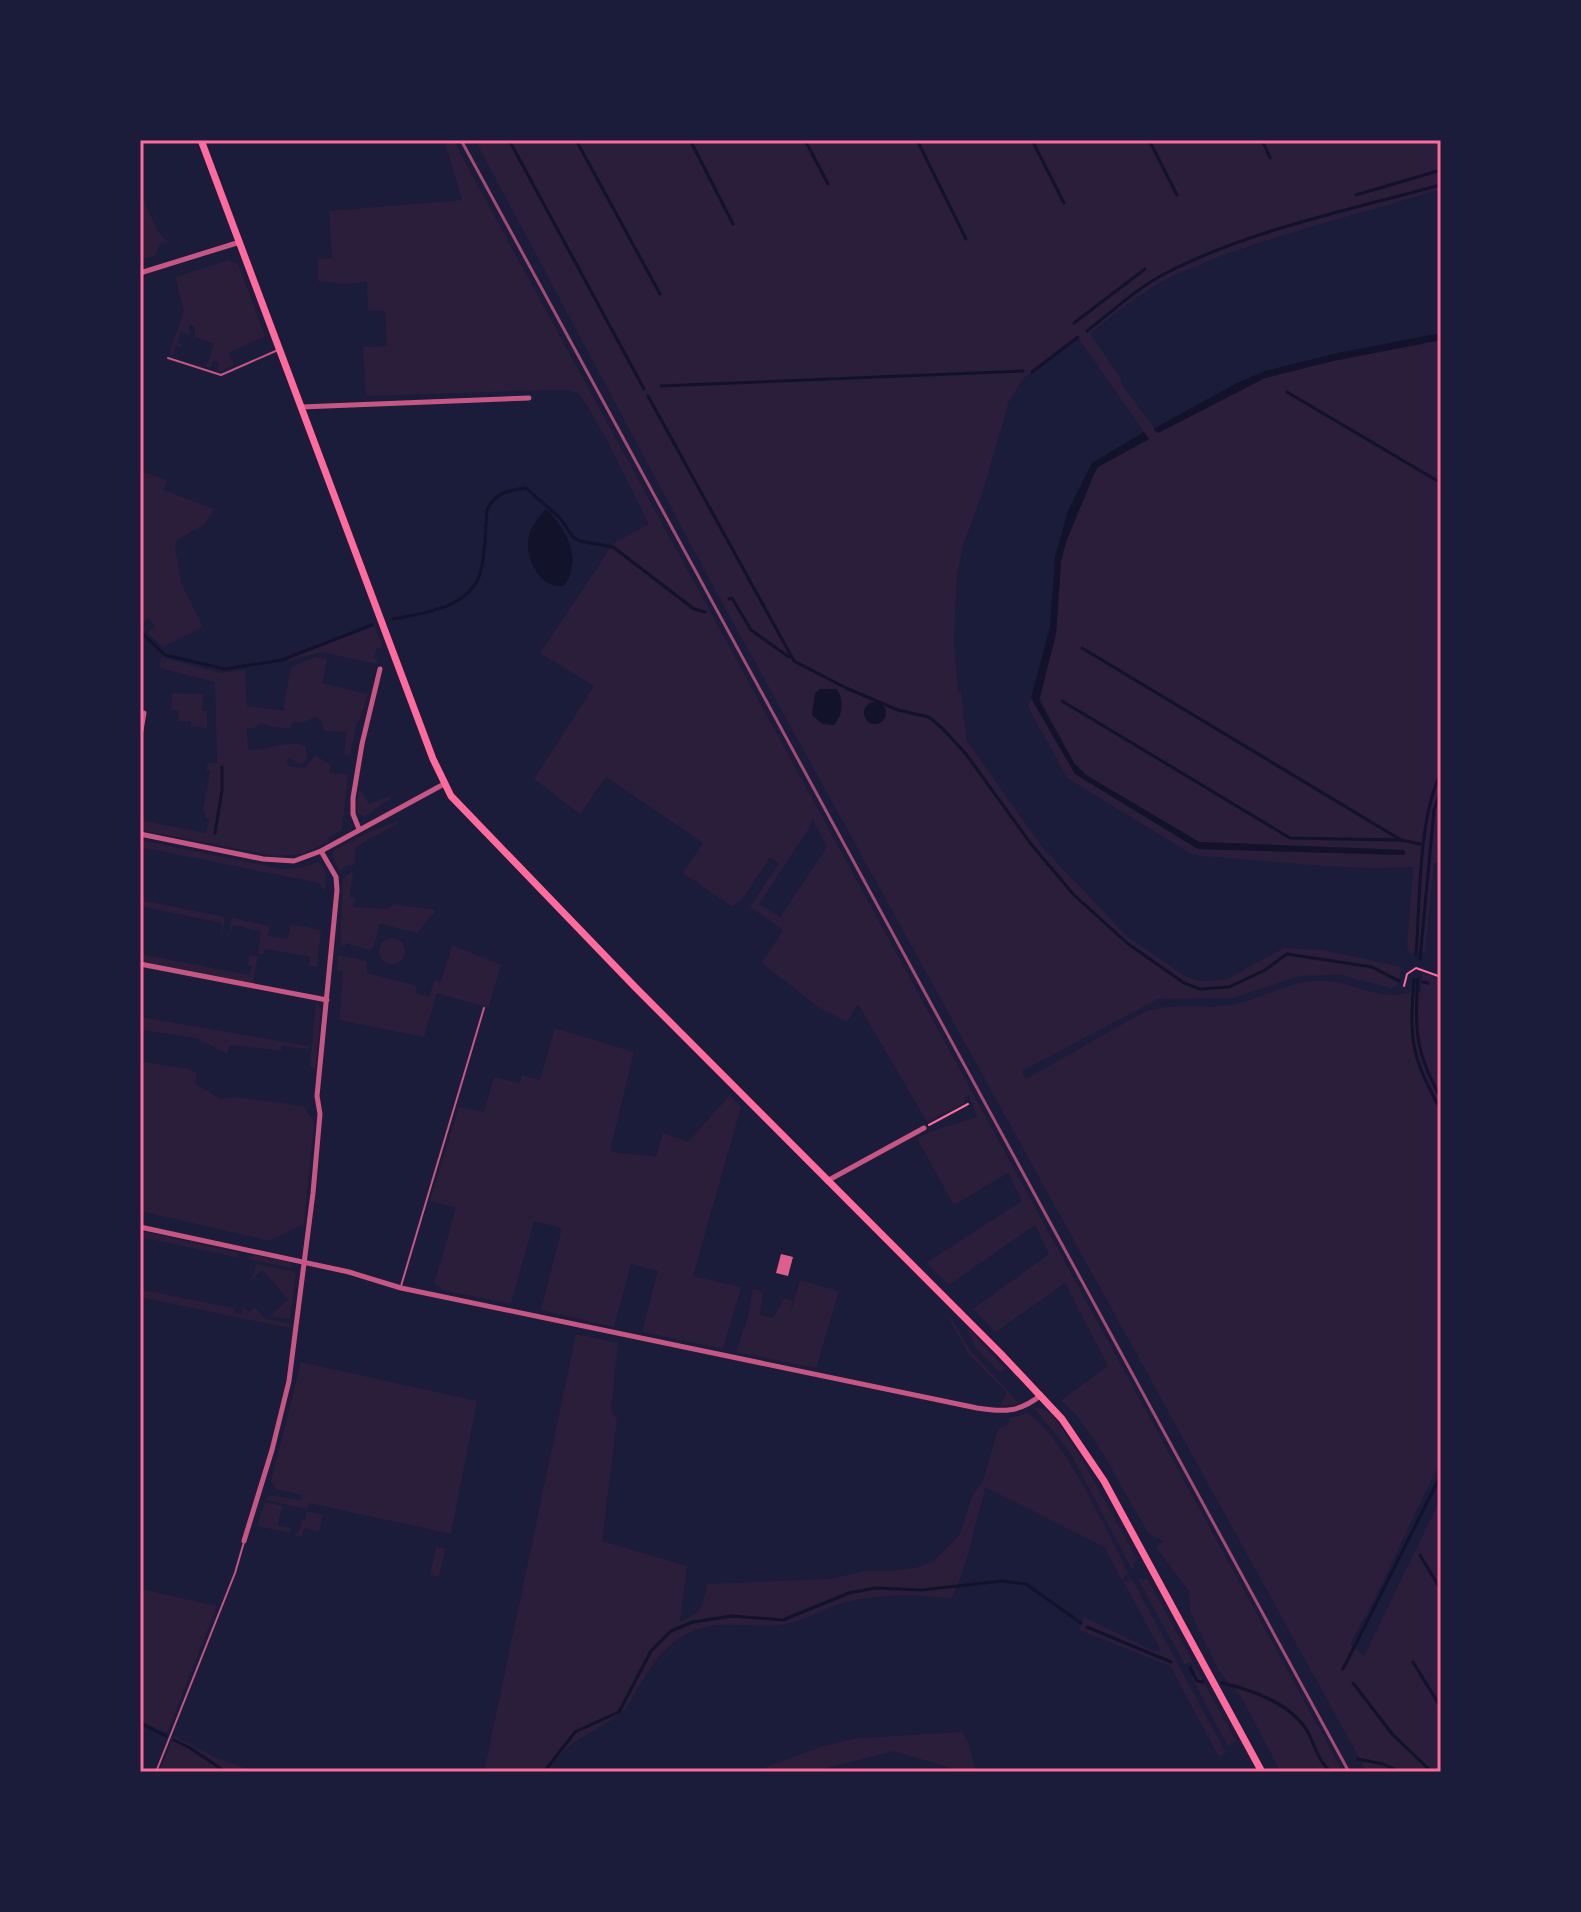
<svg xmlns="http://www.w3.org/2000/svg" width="1581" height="1912" font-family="Montserrat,sans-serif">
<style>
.green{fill:#2a1e3b;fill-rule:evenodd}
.water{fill:#12122b}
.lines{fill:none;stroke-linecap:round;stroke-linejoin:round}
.stream{stroke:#12122b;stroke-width:3}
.building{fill:#dd5f8e}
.path{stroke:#ff6b9d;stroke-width:2}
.service{stroke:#c65784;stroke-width:2}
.minor{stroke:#c65784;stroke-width:5}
.secondary{stroke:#ff6b9d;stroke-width:7}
.rail{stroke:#a44b75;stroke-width:3}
.neatline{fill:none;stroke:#ff6b9d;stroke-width:3}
</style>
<rect width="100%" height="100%" fill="#1b1b3a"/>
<path class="green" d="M444 140H453L1343 1772H1281L1241 1697 1219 1671 1190 1612 1189 1591 1156 1548 1163 1541 1148 1533 1101 1450 1078 1417 1061 1400 1108 1366 1065 1283 996 1332 973 1309 1049 1254 1035 1225 949 1285 926 1263 1022 1201 1008 1173 954 1205 917 1139 929 1132 977 1117 969 1096 965 1097 964 1103 927 1122 858 1004 847 1022 818 1007 762 963 783 930 750 907 779 863 770 857 741 901 731 906 683 873 703 843 606 777 580 814 534 779 594 686 540 653 614 543 649 524 606 438 579 393 566 390 518 391 366 396 363 347 387 346 385 311H368L367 282 344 284 318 281V259L332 258 329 211 462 200ZM812 819 827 847 780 917 759 904 811 825Z
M475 140H1441V189C1353 217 1254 238 1171 277 1141 291 1116 314 1090 333L1121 379 1122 385 1158 433 1265 378 1333 361 1441 340V863H1434L1425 952 1409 954 1407 946 1413 867 1374 868 1323 866 1193 855 1067 778 1028 707 1031 698 1075 774 1198 849 1405 855 1406 852 1404 850 1199 842 1086 775 1074 763 1039 697 1056 634 1061 561 1066 542 1094 474 1098 467 1149 439 1077 336 1024 378 1009 401 983 491 963 546 957 575 954 640 958 692H961L967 741 1043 848 1128 937 1185 976 1198 981 1225 980 1284 948 1323 950 1402 967 1397 985 1391 988 1340 975 1299 976 1233 998 1158 999 1026 1069H1021L1026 1079 1144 1012C1170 1003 1196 1008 1223 1006 1253 1003 1277 986 1306 982 1343 976 1359 993 1391 995 1401 996 1410 991 1421 992L1422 973 1441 979V1460L1374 1600 1350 1644 1364 1656 1441 1498V1772H1367L713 586Z
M140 192 157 230 167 241 159 244 156 255 140 260Z
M229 260 238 264 265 336 229 353 234 365 218 372 219 363 213 361 210 368 206 367 214 344 195 337V326L189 325 190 335 181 332 177 343 182 345 181 347 176 346 173 355 178 358 169 354 184 311 175 277Z
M140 471 167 480 164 490 214 509 205 524 177 540 175 546 181 583 203 627 163 647 148 633 155 626 148 618 140 626Z
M374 626 382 644 381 649 377 648 374 658 378 660 376 664 322 652 288 661 287 658Z
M161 657 221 673 245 670 247 706 283 711 291 667 316 657 327 659 322 683 368 694 359 722H357L350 755 344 754 346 732 324 731 322 722 316 717 304 722H292L290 729 272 727 262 723 252 729 247 728 248 750C268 751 286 739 306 746L307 760 300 764 288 758 286 761 289 766 306 768 315 755 331 765 329 773 348 775 342 830 328 838 329 841 303 854 276 856 140 830V820L206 833 209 819 205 818 206 812 203 811 210 771 206 770 208 763H217L215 682 159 668Z
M172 693 203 694 202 711H207V728L191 727V721H178L179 711 171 710Z
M358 792H362L369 804 388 796 390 799 364 817 357 813Z
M405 819 356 847 354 865H348L340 871 332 855 335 850 369 832Z
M140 840 282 869 301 868 319 862 326 872 325 891 319 883 140 847Z
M351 872H353L350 897 355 898 354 907 387 909 394 904 435 910 434 913 417 933 380 924 373 948 368 950 346 943 345 946H340L343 878Z
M140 900 225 917 220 944 222 923 140 906Z
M232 918 270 926 268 936 287 939 291 924 321 930 317 967 309 965 310 957 305 956 265 949 263 955 258 954 261 931 233 925 227 945Z
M379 951a13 13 0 1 1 26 0a13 13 0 1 1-26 0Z
M452 945 501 965 488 1008 437 993 424 1037 339 1020 343 971 336 970 338 955 367 961V973L417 986 415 993 429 997 435 979 441 982Z
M140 954 250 975 252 966 248 965 249 955 258 956 253 983 140 961Z
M316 1002 321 1009 315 1071 310 1065Z
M140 1017 309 1046V1049L282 1046 281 1051 230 1045 227 1054 196 1038 140 1030Z
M555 1028 634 1052 610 1151C626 1155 640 1154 656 1157L663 1133 688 1142 730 1095 741 1107 693 1276 741 1287 723 1349 642 1332 658 1271 631 1264 614 1327 541 1310 562 1228 534 1221 511 1304 442 1290 440 1286 434 1285 456 1208 430 1201 459 1107 484 1112 494 1077 520 1083 522 1075 540 1080Z
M144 1062 189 1069 197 1073 195 1083 220 1099 236 1097 304 1106 314 1122 304 1224 270 1241 140 1211V1073H143Z
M140 1231 236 1252 240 1258 140 1237Z
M254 1255 292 1263 291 1268 247 1259Z
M256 1264 294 1272 296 1275 290 1319 270 1317 288 1299 262 1270 245 1285 254 1274Z
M800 1280 839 1291 816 1368 736 1352 748 1317 753 1288 763 1292 760 1315 773 1318 784 1298 793 1301 790 1316Z
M140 1282 144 1283 143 1290 234 1308V1313L242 1314 243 1307 250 1312 255 1307 265 1319 289 1323V1328L140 1297Z
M946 1313C958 1326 964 1343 975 1356 990 1372 1005 1387 1019 1404L1000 1406 1007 1393 968 1353Z
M966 1326 1005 1368 1000 1373 976 1348Z
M576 1334 618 1343 611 1411 617 1420 602 1541 687 1566 680 1622C702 1612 703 1607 707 1584L830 1579 864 1571H893L919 1567 935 1560 960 1534 972 1496 983 1481 998 1429 1008 1424 1010 1418 1027 1413C1065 1437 1106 1531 1129 1574L1123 1578 1125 1582 1132 1579 1226 1753 1219 1757 1170 1666 1079 1630 1084 1617 1154 1651 1161 1650 1104 1547 987 1488 983 1489 985 1492C972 1528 969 1566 951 1599 918 1593 875 1594 842 1603 822 1609 806 1621 785 1624 745 1631 717 1614 678 1639 661 1650 647 1673 636 1691 632 1698 629 1706 623 1711 599 1733 563 1739 549 1772H484Z
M301 1362 477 1401 451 1534 309 1503 307 1509 265 1500 270 1495 300 1500 301 1495 276 1489 271 1481Z
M1034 1408H1042L1051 1413 1080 1456 1137 1559 1133 1563 1135 1567 1132 1569 1069 1451Z
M265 1502 283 1506 278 1523 279 1526 291 1528 290 1533 257 1526Z
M307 1511 323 1515 319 1532 304 1528 302 1537 294 1535 300 1529 302 1520H305Z
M436 1547 445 1549 439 1577 430 1575Z
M1141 1578 1143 1581 1147 1578 1236 1741 1228 1746 1191 1676 1196 1672 1191 1662 1185 1665 1138 1579Z
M140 1589 217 1606 167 1733 140 1721Z
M962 1732 968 1741 976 1772H954L948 1767 893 1751 811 1772H753L823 1746 858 1738Z
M174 1736 217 1758 256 1772H159Z"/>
<path class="water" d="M1441 333V340L1333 361 1265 378 1158 433 1153 429 1235 384 1265 371 1338 353Z
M1144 432 1149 439 1098 467 1094 474 1066 542 1061 561 1056 634 1039 701 1074 763 1086 775 1199 842 1404 850 1405 855 1198 849 1075 774 1031 698 1050 627 1055 557 1068 511 1092 463Z
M546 509C567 530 582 557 565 585 541 592 523 556 529 536 532 525 539 517 546 509Z
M820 689H837C844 701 843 714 834 725L822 724 812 715 815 693Z
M864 713a11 11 0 1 1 22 0a11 11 0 1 1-22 0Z"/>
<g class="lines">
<path class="stream" d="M509 140 644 389
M576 140 660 294
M690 140 733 224
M805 140 828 184
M917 140 966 239
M1032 140 1064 203
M1149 140 1177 195
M1262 140 1270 158
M1356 195 1441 170
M1074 323 1145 269
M1087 331C1113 311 1137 288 1166 273 1250 230 1349 210 1440 185
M1032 372 1078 337
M661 386 1023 371
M1287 392 1441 483
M648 396 794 661 846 688 898 710 929 717 942 728 966 754 1031 844 1074 895 1127 943 1184 983 1200 989 1229 987 1265 970 1287 954 1372 967 1399 981
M729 599 732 598 751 630 789 657
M393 619C423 613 468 609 480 574 486 555 485 530 487 510 495 493 508 490 526 488L560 518 573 537 580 541 613 547 694 609 705 612
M140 631 165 655 225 669 282 660 372 625
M1082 648 1401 840 1420 844
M1062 701 1290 838 1400 840
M215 833 222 790V767
M1416 955C1420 906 1418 816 1441 774
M1420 959 1434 810 1441 790
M1418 979C1414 1030 1416 1054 1441 1098
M1414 980C1409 1039 1411 1058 1441 1110
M1423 982 1428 983
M1420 1555 1441 1590
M1087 1627 1171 1662
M1413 1662 1441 1708
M1190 1668 1197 1681 1203 1682
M1343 1669 1441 1475
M1222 1683C1252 1690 1288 1702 1306 1729 1315 1743 1317 1762 1332 1772
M1353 1683 1393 1735 1432 1772
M140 1723 166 1736
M174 1740 190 1748 226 1772
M1358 1759 1383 1764 1401 1772
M544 1772 575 1732 619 1712 651 1651 671 1631 693 1622 732 1616 783 1620 849 1593 875 1588 921 1590 1002 1581 1026 1584 1081 1623"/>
</g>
<path class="building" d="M781 1254 793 1257 788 1276 776 1273Z"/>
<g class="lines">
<path class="path" d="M1404 986 1407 974 1416 968 1441 977
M929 1125 968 1104"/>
<path class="service" d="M168 358 221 375 278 350
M401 1286 484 1008
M156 1772 235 1573 244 1542"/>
<path class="minor" d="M140 273 240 242
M301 407 529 398
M140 736 144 713
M359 829 353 814V798L362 744 380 669
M140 834 263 859 294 861 321 851 444 784
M140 964 327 1000
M827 1181 924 1128
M140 1227 349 1272 401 1288 977 1408C1003 1412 1019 1413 1041 1395
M244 1541 272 1450 289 1381 313 1193 320 1114 317 1096 337 890 336 877 321 851"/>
<path class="secondary" d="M201 140 433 759 451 796 635 987 1001 1354 1062 1419 1104 1481 1262 1772"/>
<path class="rail" d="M461 140 1349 1772"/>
</g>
<rect width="1581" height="1912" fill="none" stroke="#1b1b3a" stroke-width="284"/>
<rect x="142" y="142" width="1297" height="1628" class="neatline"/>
</svg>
